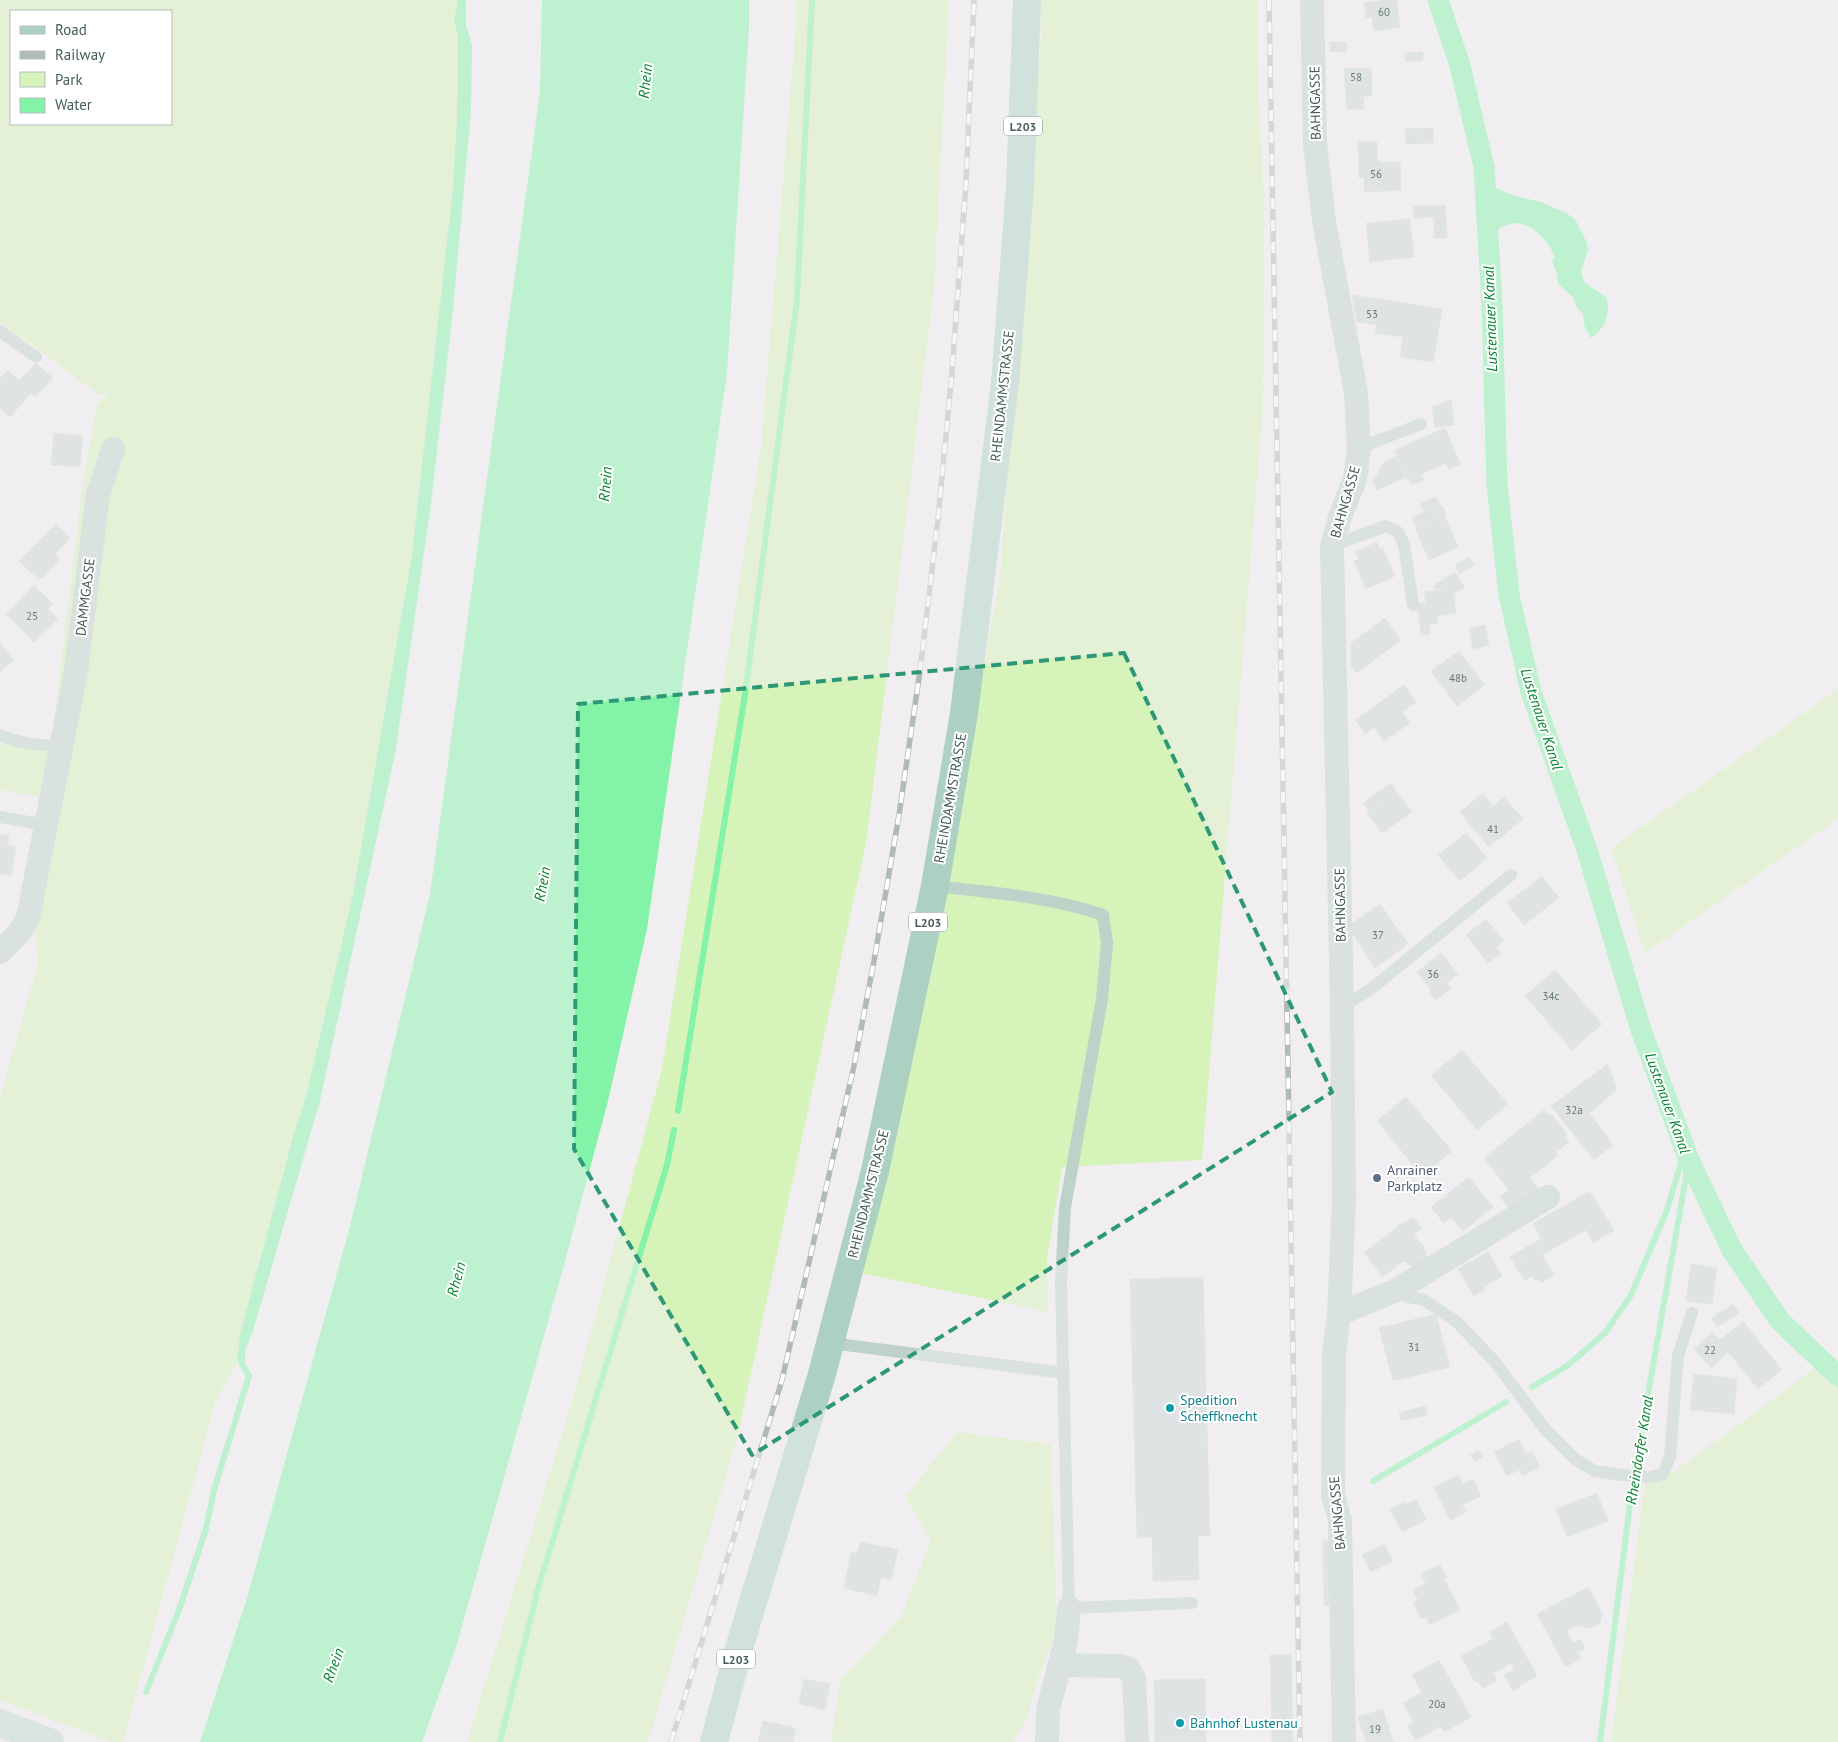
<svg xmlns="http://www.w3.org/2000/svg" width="1838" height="1742" font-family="'PT Sans',sans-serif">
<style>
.green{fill:#d6f3b9;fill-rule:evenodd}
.water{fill:#82f3a7}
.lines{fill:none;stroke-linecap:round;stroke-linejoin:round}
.stream{stroke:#82f3a7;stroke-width:6}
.canal{stroke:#82f3a7;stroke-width:21}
.building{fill:#cad4d2;stroke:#d2dbd9}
.service{stroke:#bed2ca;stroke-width:12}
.minor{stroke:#bed2ca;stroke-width:24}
.secondary{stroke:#bfd9d0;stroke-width:28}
.primary{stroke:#acd0c2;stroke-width:28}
.rail-casing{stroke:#b0bab7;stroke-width:5.5}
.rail{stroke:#fff;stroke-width:4;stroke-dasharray:11;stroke-linecap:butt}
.marked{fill:none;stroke:#2d9875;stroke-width:4;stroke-dasharray:10 6;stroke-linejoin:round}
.service-dot{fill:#5c6f8a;stroke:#fff;stroke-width:2}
.culture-dot{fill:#0f9aa8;stroke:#fff;stroke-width:2}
.labels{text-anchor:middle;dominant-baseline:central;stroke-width:4;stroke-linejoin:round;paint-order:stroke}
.number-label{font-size:11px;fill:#667c74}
.shield{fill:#fff;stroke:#7d8e87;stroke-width:1}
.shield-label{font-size:12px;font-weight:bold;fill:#455e54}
.street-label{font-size:14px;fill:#455e54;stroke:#fff}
.service-label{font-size:14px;fill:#4e5e75;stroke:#fff;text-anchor:start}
.culture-label{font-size:14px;fill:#0d838f;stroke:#fff;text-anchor:start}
.water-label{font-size:15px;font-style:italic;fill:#05842f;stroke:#fff}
</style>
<rect width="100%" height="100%" fill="#f1eef1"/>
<path class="green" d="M0 0H458L454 20 458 37 457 117 453 187 412 555 353 894 307 1092 293 1137 239 1338C241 1347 237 1354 238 1362L216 1400 123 1742H111L0 1700V1097L38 963 34 921 45 798 0 790V739L50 753 83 483 97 405 110 391 100 395 0 322ZM11 11H171V124H11Z
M796 0H949L934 290 866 843 737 1438 648 1742H467L573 1398 662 1069 761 446 796 23Z
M1040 0H1257V60L1264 203 1263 407 1202 1160 1062 1167 1047 1259 1048 1312 856 1272 944 892 1000 576 1041 35Z
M1838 689V819L1645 953 1611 848Z
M1819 1365 1838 1383V1742H1611L1645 1482 1675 1471Z
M957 1432 1051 1444 1057 1630 1039 1676 1026 1720 1012 1742H831L840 1680 901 1617 931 1540 905 1497Z"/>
<path class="water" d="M458 0H466V25L472 45 471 111 453 309 431 504 395 754 320 1101 253 1331 245 1351V1360L239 1362C235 1356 241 1346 239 1338L293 1137 307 1092 353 894 412 555 453 187 457 117 458 37 454 20Z
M542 0H749V26L727 373 647 929 607 1105 562 1272 457 1644 422 1742H200L248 1595 350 1226 430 894 540 92Z
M1485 183 1515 196 1541 202 1566 213 1575 219 1587 243 1588 250 1581 271 1584 282 1607 298C1610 315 1606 328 1591 338 1589 334 1586 330 1585 327 1582 318 1587 315 1577 308L1573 297 1558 284 1557 274 1552 261 1555 257C1549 242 1532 222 1514 223 1505 224 1496 231 1488 235Z"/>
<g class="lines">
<path class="stream" d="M678 1111 745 694 797 299 812 0
M1532 1387 1567 1366 1605 1333 1631 1295 1667 1210 1685 1149
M1373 1481 1506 1402
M146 1692 179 1610 206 1529 214 1490 249 1376 241 1362
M500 1742 538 1589 667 1165 674 1130
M1600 1742 1633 1480 1689 1160"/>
<path class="canal" d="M1438 0 1459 62 1484 167 1492 305 1497 485 1509 595 1531 692 1587 850 1641 1030 1689 1160 1732 1250 1780 1321 1838 1376"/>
</g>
<path class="building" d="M1384 0H1397L1400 27 1374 31 1372 17 1366 18 1364 3Z
M1330 42H1346L1347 52H1330Z
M1423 52V61H1405V53Z
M1371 68 1372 96 1346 98 1344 69Z
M1363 97 1364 109 1347 110 1346 98Z
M1433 128V143L1406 144 1405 129Z
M1358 142H1377L1378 162H1400L1401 190 1364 192V177L1359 178Z
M1445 205 1446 217 1414 218 1413 206Z
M1434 217H1446L1447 238H1434Z
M1410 219 1414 257 1370 262 1366 223Z
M1352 295 1442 309 1433 362 1400 357 1403 337 1375 333 1377 325 1357 322Z
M36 363 53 378 35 397 31 393 10 417 0 408V378L8 370 19 381Z
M1451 400 1454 425 1435 427 1432 407Z
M1445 428 1458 458 1408 480 1395 450Z
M54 433 83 436 80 467 51 465Z
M1397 456 1406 477 1377 490 1373 482 1384 462Z
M1458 458 1461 464 1449 469 1446 463Z
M1421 474 1424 480 1412 485 1409 480Z
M1436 497 1440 505 1424 512 1420 504Z
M1442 505 1446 514 1416 526 1412 517Z
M1444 515 1458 547 1429 560 1415 527Z
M56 524 70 538 55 554 60 559 41 579 36 575 35 576 19 561Z
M1377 542 1380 550 1359 559 1355 552Z
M1383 548 1395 576 1366 589 1354 561Z
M1469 557 1474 565 1460 574 1455 566Z
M1455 572 1465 587 1454 594 1453 588 1435 590 1433 586Z
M34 585 53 604 48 609 58 619 34 642 6 614Z
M1453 588 1456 613 1428 617 1424 592Z
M1426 603 1428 617 1437 616 1438 623 1429 625 1430 634 1421 635 1417 604Z
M1385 618 1401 640 1356 673 1351 666V643Z
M1485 625 1489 645 1473 649 1469 629Z
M0 643 14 660 0 672Z
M1459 651 1485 685 1457 706 1431 671Z
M1404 685 1416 702 1402 712 1410 723 1384 741 1374 727 1365 734 1355 720Z
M1391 783 1397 792 1369 811 1363 803Z
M1397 792 1412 812 1382 833 1367 813Z
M1483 793 1493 806 1470 825 1460 812Z
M1504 797 1523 819 1489 847 1470 825Z
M1466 833 1487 858 1460 881 1438 855Z
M0 834 9 836 7 845 16 847 11 876 0 874Z
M1542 876 1559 898 1524 925 1507 903Z
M1380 904 1408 944 1375 968 1348 926Z
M1486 919 1504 941 1496 947 1501 953 1488 963 1466 935Z
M1441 953 1458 974 1447 983 1444 980 1431 990 1417 972Z
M1555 970 1602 1024 1572 1050 1525 996Z
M1444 980 1451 988 1436 1000 1429 992Z
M1462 1050 1508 1104 1477 1130 1431 1075Z
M1608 1064 1617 1090 1589 1113 1613 1145 1594 1160 1551 1106Z
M1406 1097 1452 1151 1422 1176 1377 1121Z
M1544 1110 1550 1116 1552 1115 1567 1134 1565 1136 1569 1142 1556 1152 1558 1155 1530 1178 1539 1189 1511 1211 1500 1197 1509 1190 1484 1158Z
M1469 1177 1493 1207 1463 1231 1451 1217 1444 1223 1431 1207Z
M1590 1191 1614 1230 1593 1243 1586 1230 1549 1251 1533 1224Z
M1413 1217 1421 1228 1413 1235 1405 1223Z
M1403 1222 1423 1246 1383 1277 1364 1253Z
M1542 1238 1549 1251 1542 1255 1549 1266 1532 1276 1518 1252Z
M1423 1246 1428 1259 1415 1269 1404 1261Z
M1488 1252 1502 1276 1484 1287 1485 1290 1474 1296 1458 1269Z
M1518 1252 1532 1276 1525 1281 1510 1257Z
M1691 1264 1717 1268 1712 1304 1686 1301Z
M1549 1266 1554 1275 1541 1283 1538 1279 1534 1280 1532 1276Z
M1203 1277 1210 1536H1198L1199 1580 1153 1581 1152 1537 1137 1538 1130 1279Z
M1733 1304 1739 1313 1717 1327 1712 1318Z
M1436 1314 1450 1367 1393 1381 1379 1328Z
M1743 1321 1782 1370 1758 1389 1728 1352 1711 1368 1694 1349 1712 1332 1720 1340Z
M1694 1374 1737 1379 1734 1414 1690 1410Z
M1425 1406 1428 1415 1401 1421 1399 1413Z
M1519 1439 1531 1464 1507 1476 1494 1452Z
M1478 1450 1483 1457 1475 1462 1470 1455Z
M1532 1451 1540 1467 1522 1476 1519 1470 1531 1464 1526 1453Z
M1458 1475 1463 1484 1473 1479 1481 1496 1462 1505 1466 1512 1450 1520 1434 1487Z
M1597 1493 1608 1521 1567 1537 1556 1509Z
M1416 1499 1426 1520 1402 1532 1390 1509 1404 1502 1406 1505Z
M1323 1541H1329L1330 1606 1324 1605Z
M860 1542 898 1550 891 1580 881 1578 877 1596 844 1588 851 1552 857 1554Z
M1384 1544 1393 1561 1371 1572 1362 1555Z
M1440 1565 1447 1578 1444 1579 1460 1610 1430 1625 1426 1617 1421 1619 1413 1602 1418 1600 1413 1590 1426 1583 1421 1574Z
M1588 1587 1602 1613 1600 1623 1589 1629 1579 1625 1567 1631 1571 1639 1555 1647 1537 1614Z
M1507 1622 1511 1629 1493 1639 1490 1632Z
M1511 1629 1537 1676 1520 1685 1521 1686 1513 1691 1504 1675 1514 1670 1511 1663 1493 1673 1497 1680 1482 1689 1478 1681 1475 1682 1461 1656Z
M1571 1639 1573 1643 1580 1639 1585 1649 1578 1652 1581 1659 1565 1667 1555 1647Z
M1270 1655H1291L1293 1742H1272Z
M1439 1660 1471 1717 1444 1732 1412 1675Z
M804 1679 830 1684 825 1710 799 1704Z
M1205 1679 1206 1742H1155L1154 1680Z
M1422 1692 1441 1726 1416 1740 1407 1726 1414 1722 1403 1703Z
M1168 1708H1192V1738H1168Z
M1383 1709 1393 1742H1366L1358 1717Z
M763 1721 796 1728 793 1742H758Z"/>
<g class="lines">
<path class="service" d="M0 331 36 357
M1359 448 1421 424
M1332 546 1386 526 1398 532 1404 544 1413 605
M0 735C19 744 40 746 61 746
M0 817 46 825
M935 886C988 892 1053 897 1103 915L1107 943 1102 999 1065 1208 1061 1282 1069 1608 1192 1603
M1342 1007 1371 989 1511 875
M1395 1291 1409 1297 1424 1300 1457 1322 1495 1362 1545 1429 1576 1460 1595 1471 1622 1475 1649 1477 1663 1474 1670 1457 1678 1356 1692 1313
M830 1343 1064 1373"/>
<path class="minor" d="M1312 0 1315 144 1324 221 1356 393 1359 448 1355 479 1340 517 1332 546 1342 1007 1344 1200 1339 1314 1334 1354 1333 1495 1340 1520 1344 1742
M0 952 19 933 28 918 76 671 98 495 113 449
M1339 1314 1395 1291 1548 1197
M1060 1665 1121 1666 1129 1669 1134 1678 1137 1742
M1047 1742 1048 1710 1066 1640 1069 1608"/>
<path class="secondary" d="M0 1723 50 1742"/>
<path class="primary" d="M714 1742 740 1645 822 1374 875 1171 935 886 964 713 1005 383 1020 187 1027 0"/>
<g class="rail-casing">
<path id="rail" d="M1269 0 1300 1742
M671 1742 782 1380 854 1066 874 961 899 815 920 671 938 519 952 372 966 182 974 0"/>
</g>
<use href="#rail" class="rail"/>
</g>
<path d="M0 0H1838V1742H0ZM1124 653 1332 1092 752 1455 574 1149 578 704Z" fill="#f1eef1" fill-opacity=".55" fill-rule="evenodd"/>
<path class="marked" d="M1124 653 1332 1092 752 1455 574 1149 578 704Z"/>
<circle class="service-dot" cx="1377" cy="1178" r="5"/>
<g class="culture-dot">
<circle cx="1170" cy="1408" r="5"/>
<circle cx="1180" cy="1723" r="5"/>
</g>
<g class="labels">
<g class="number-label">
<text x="1384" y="12">60</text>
<text x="1356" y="77">58</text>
<text x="1376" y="174">56</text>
<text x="1372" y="314">53</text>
<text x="32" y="616">25</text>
<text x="1458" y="678">48b</text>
<text x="1493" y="829">41</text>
<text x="1378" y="935">37</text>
<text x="1433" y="974">36</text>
<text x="1551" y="996">34c</text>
<text x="1574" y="1110">32a</text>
<text x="1414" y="1347">31</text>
<text x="1710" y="1350">22</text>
<text x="1437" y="1704">20a</text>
<text x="1375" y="1729">19</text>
</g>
<g class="shield">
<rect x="1004" y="116.5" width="38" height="19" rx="4"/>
<rect x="909" y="912.5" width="38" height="19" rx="4"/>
<rect x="717" y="1649.5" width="38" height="19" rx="4"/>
</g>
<g class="shield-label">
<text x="1023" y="126">L203</text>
<text x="928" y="922">L203</text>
<text x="736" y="1659">L203</text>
</g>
<g class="street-label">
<text transform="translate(1315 103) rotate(-91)">BAHNGASSE</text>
<text transform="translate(1002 396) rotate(-84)">RHEINDAMMSTRASSE</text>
<text transform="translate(1345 502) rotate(-74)">BAHNGASSE</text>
<text transform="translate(85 597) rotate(-83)">DAMMGASSE</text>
<text transform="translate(950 798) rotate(-80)">RHEINDAMMSTRASSE</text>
<text transform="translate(1340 905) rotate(-91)">BAHNGASSE</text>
<text transform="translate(868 1194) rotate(-76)">RHEINDAMMSTRASSE</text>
<text transform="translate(1337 1513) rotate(-95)">BAHNGASSE</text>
</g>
<g class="service-label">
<text x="1387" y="1170">Anrainer<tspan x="1387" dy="16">Parkplatz</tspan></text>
</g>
<g class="culture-label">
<text x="1180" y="1400">Spedition<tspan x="1180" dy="16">Scheffknecht</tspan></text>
<text x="1190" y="1723">Bahnhof Lustenau</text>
</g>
<g class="water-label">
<text transform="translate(645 81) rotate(-84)">Rhein</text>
<text transform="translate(1490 319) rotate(-92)">Lustenauer Kanal</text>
<text transform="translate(605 484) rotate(-85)">Rhein</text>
<text transform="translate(1542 719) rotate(72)">Lustenauer Kanal</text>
<text transform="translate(542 884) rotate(-80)">Rhein</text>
<text transform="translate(1668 1103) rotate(70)">Lustenauer Kanal</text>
<text transform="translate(456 1279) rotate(-75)">Rhein</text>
<text transform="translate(1639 1450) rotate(-81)">Rheindorfer Kanal</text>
<text transform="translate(333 1665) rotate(-70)">Rhein</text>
</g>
</g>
<rect x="10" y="10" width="162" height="115" fill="#ffffff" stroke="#b5bfbb"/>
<rect x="20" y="26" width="25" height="8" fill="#acd0c2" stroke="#b5bfbb"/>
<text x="55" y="35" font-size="15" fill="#455e54">Road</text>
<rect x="20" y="51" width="25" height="8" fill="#b0bab7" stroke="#b5bfbb"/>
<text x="55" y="60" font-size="15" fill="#455e54">Railway</text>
<rect x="20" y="72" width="25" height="15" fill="#d6f3b9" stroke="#b5bfbb"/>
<text x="55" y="85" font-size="15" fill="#455e54">Park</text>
<rect x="20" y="98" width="25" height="15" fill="#82f3a7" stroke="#b5bfbb"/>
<text x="55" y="110" font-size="15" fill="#455e54">Water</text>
</svg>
